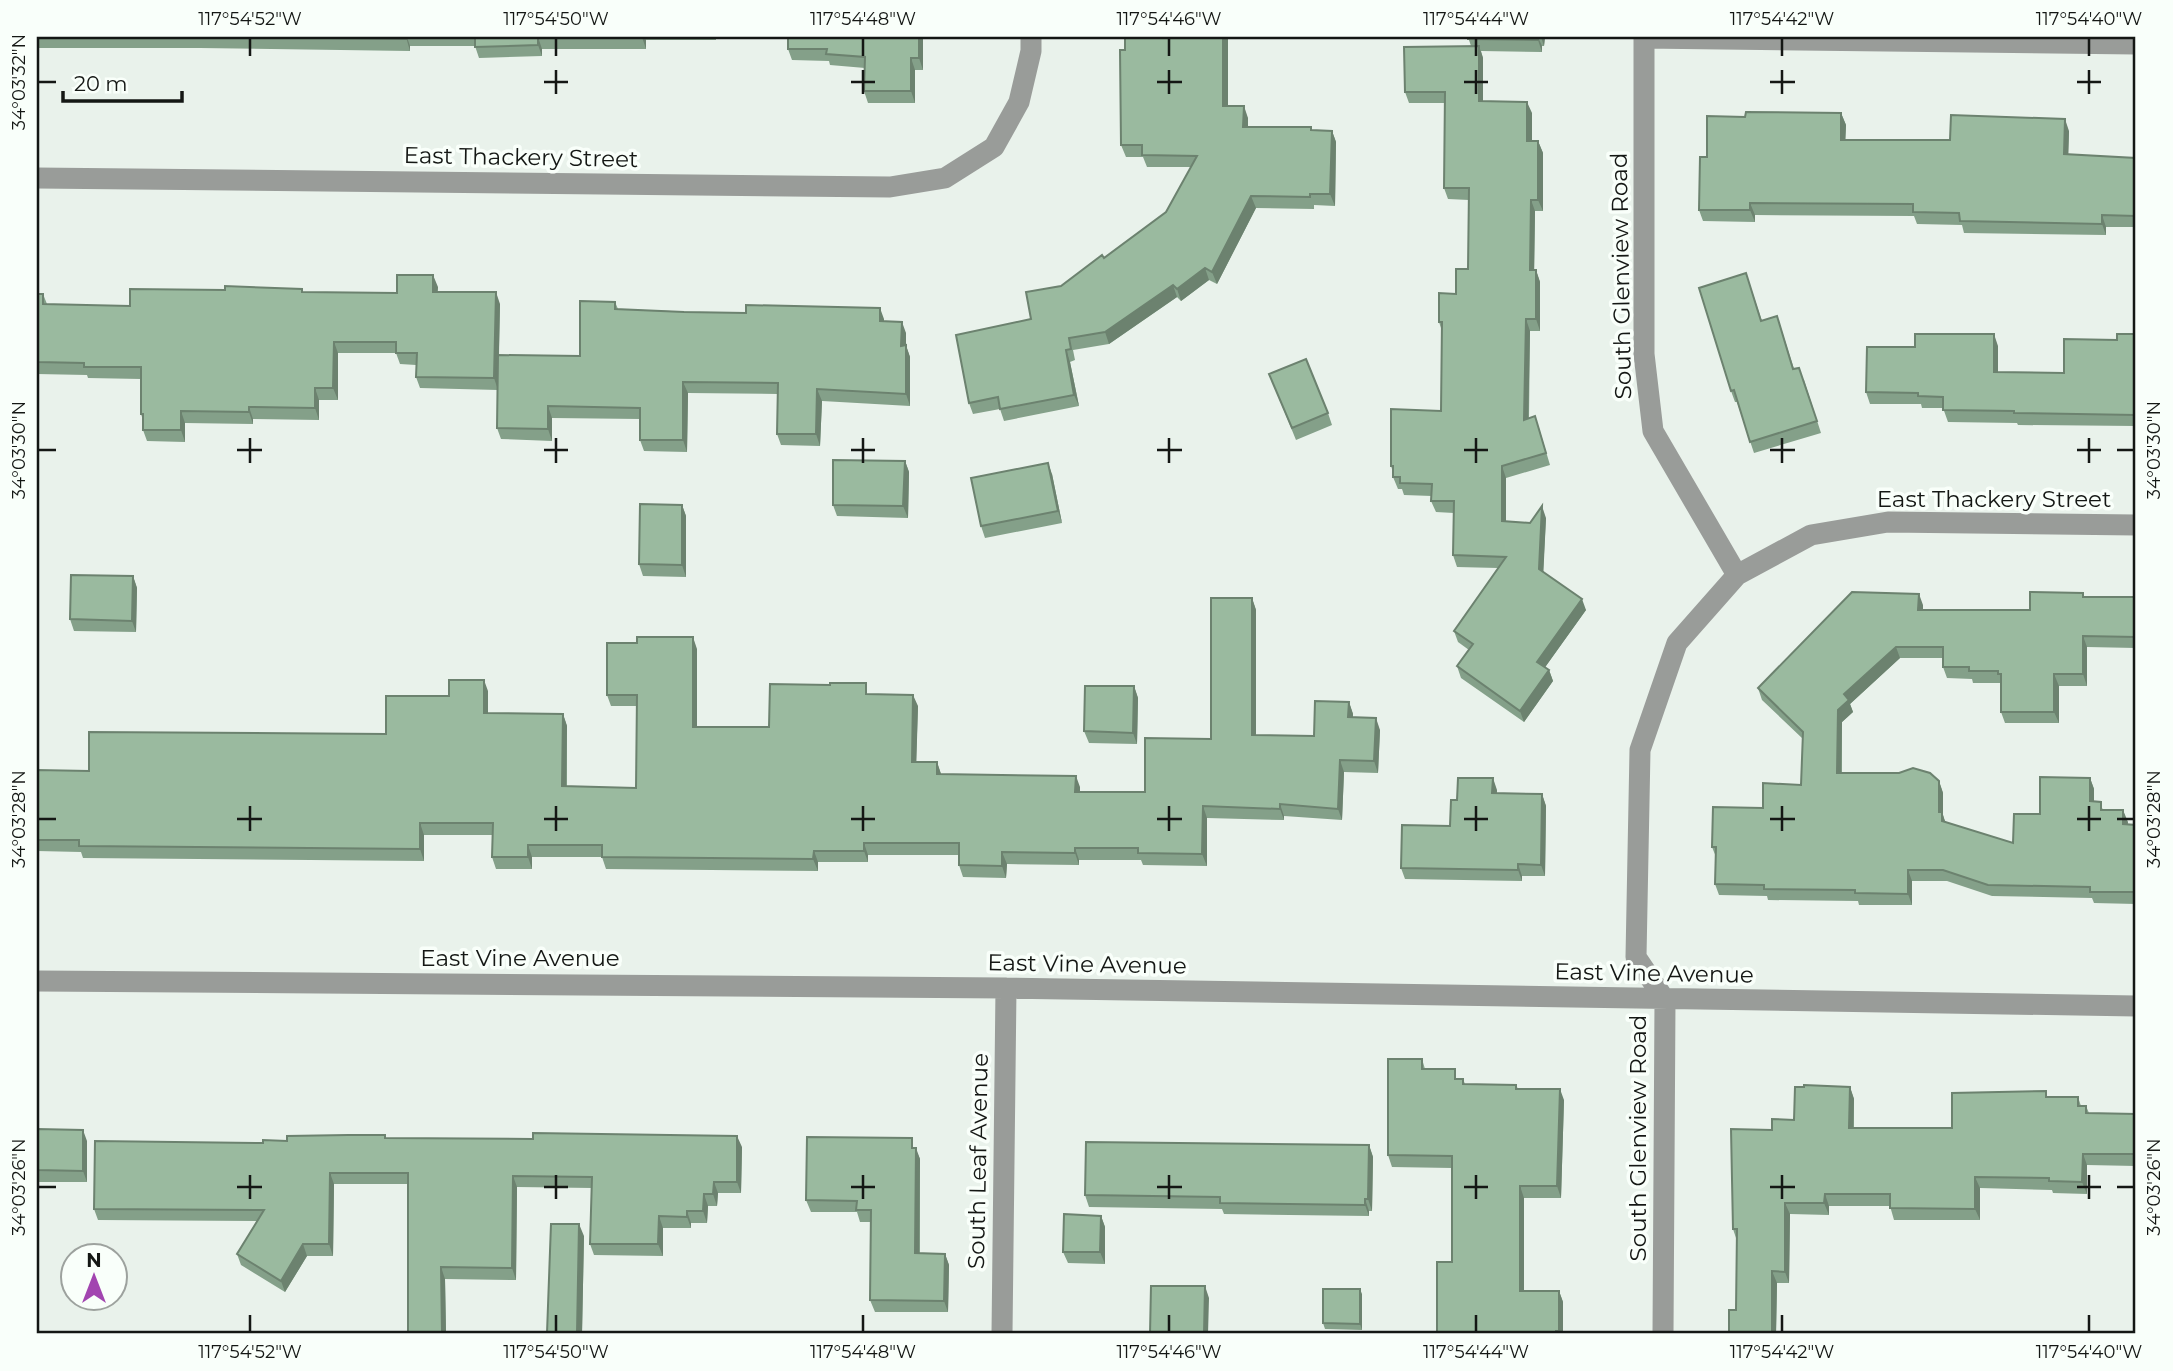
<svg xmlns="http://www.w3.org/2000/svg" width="2173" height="1371" font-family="Montserrat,sans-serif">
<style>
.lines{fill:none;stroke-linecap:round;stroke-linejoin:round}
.minor{stroke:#999c99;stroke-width:21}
.wall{fill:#84a089}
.shaded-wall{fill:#6c826f}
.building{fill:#9aba9f;stroke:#6c826f;stroke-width:2}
.ticks{fill:none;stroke:#141714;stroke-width:2.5}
.labels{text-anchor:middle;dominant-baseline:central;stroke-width:7;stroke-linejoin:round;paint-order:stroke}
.street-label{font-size:23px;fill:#141714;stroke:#f9fffa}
.neatline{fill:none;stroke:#141714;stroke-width:2.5}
.ticks-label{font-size:18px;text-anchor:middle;fill:#141714}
</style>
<rect width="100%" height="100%" fill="#e9f2eb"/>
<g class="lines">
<path class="minor" d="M1644 37V354L1653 431 1737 575 1677 643 1640 750 1636 957 1665 1000 1663 1334
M1644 38 2136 44
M37 178 890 187 945 178 994 147 1019 102 1031 51V37
M1737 575 1811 535 1888 522 2136 525
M37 981 1006 988 2136 1006
M1002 1334 1006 988"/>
</g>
<path class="wall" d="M37 37H716V40H646V49H542V56L479 58 475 46H410V51L200 48H37Z
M923 37V70H915V103H868L864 91 865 68 830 65 829 61 792 60 788 49Z
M1228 37V106L1248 118V127L1332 131 1336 142 1335 206 1314 205V209L1256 208 1217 284 1209 280 1181 301 1177 297 1109 344 1073 350 1075 360 1070 362 1079 406 1004 421 1000 409 973 414 969 403 1031 319 1061 286 1104 258 1166 212 1191 167H1147L1143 157H1126L1121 145Z
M1468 37H1545L1544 46H1542V52L1481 51 1483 58V101L1532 113V141H1538L1543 153V211H1535L1534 270H1536L1540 282V331H1530L1529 418 1539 428 1550 465 1506 478V521L1530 523 1546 518 1543 572 1586 610 1545 667 1549 670 1553 681 1524 722 1461 678 1457 666 1469 650 1458 642 1454 631 1498 568 1457 567 1453 555 1454 513 1436 512 1431 501 1432 496 1404 495 1402 489H1398L1393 477V472L1391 466 1441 411 1442 331 1439 322 1456 294 1468 269 1469 200 1448 199 1444 188 1445 103H1409L1405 92 1471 46Z
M1841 113 1846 125 1845 140H1950L2069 131 2068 155 2136 158V227H2106V235L1964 233 1962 225 1917 224 1914 216 1755 215V222L1703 221 1699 210 1707 157 1745 117Z
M1750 285 1762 321 1781 328 1794 369 1804 380 1821 433 1754 453 1737 402H1735L1731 391Z
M438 287 437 292 500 304 499 355 580 356 615 302 618 309 884 319V321L906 333V346L910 357V406L822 401 820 446 781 445 777 434 778 394 688 393 687 452 644 451 640 440V419L552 418V441L501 439 497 428 498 390 420 388 416 377V365L400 364 396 353H338V400H319V420L253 419V424L185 423V442L147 441 143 430V420L141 414V379L88 378 87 375 37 374V294H43L47 304 130 306 303 292 397 293Z
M2136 334V426L2018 425 2017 423 1948 422 1943 408H1922L1921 404H1870L1866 392 1998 346V372L2064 373 2117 340Z
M1269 374 1328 413 1332 425 1296 440Z
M905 461 909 472 908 518 837 516 833 505Z
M1052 474 1062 523 985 538 981 526Z
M682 505 686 516V577L643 576 639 564Z
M133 576 137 588 136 632 74 631 70 619Z
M2084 597H2136V648L2087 647V686H2059V723H2005L2001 712V683H1973L1972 679 1947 678 1943 667V658H1900L1850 704 1853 712 1842 722V773L1939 781 1943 793V815L1945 822 2013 843 2040 814 2090 778 2094 789V801L2104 810H2123L2127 824 2136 825V904L2094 903 2092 898 1992 896 1947 881H1912V905H1859L1858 901 1768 900 1767 896 1719 895 1715 884 1716 857 1712 847 1763 808 1801 785 1803 739 1762 700 1758 688 1923 605V610H2030Z
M1252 598 1256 610V735L1314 736 1349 702 1353 714V717L1380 730 1378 773 1344 772 1342 820 1284 816V820L1207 818V866L1143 865 1141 860H1079V865L1007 864 1006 878 963 877 959 865V855H868V862H818V871L606 869 602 857H532V869H496L492 857 493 835H424V861L83 858 81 852 37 851V770L89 771 386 734 449 696 488 691V713L563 714 567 726V786L636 788 637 706H611L607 695 697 649V727H769L870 694 918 706 916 762H937L941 774 1080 787V792H1145L1211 739Z
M1134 686 1138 698 1137 744 1089 743 1084 731Z
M1497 790V793L1542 794 1546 806 1545 876H1522V881L1405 879 1401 868 1450 826 1457 800Z
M1422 1059 1425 1069 1458 1079H1463L1465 1084 1516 1085 1518 1089 1564 1100 1561 1198H1524V1291H1559L1563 1302V1334H1437L1452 1262V1168L1392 1167 1388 1155Z
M1850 1087 1854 1099V1128H1952L2048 1097H2078L2081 1106H2086L2089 1113 2136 1114V1166L2087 1165V1194L2053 1193 2052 1190 1980 1188V1220H1894L1890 1206H1829V1215L1790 1214 1789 1283H1777L1776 1334H1729L1736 1310 1737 1241 1733 1229 1772 1130 1794 1120Z
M37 1129 87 1141V1182H37Z
M386 1138 742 1147 741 1193H718L717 1206H708L707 1223H691V1228H663V1256L594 1255 590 1244 592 1188 517 1187 516 1280 445 1279 446 1332 547 1333 584 1236 582 1334H408V1184H334L333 1256H307L285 1292 241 1265 237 1254 257 1221 98 1220 94 1209 263 1143 287 1141Z
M1369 1145 1373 1157 1372 1211H1369V1216L1224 1214 1222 1209 1089 1207 1085 1195Z
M915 1148 920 1159V1253L945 1254 949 1265 948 1312H875L870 1300 871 1222H860L857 1212H811L806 1200Z
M1101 1216 1105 1227V1264L1068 1263 1063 1252Z
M1362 1294V1330L1325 1329 1323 1323Z"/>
<path class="shaded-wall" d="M406 37H407L410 46V51Z
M538 37 542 49V56L538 45Z
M642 37H645L646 40V49Z
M919 37H923V70L919 58Z
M1223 37H1228V118L1223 106Z
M1538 37 1542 46V52L1538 40Z
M1541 37H1545L1544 46Z
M1479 46 1483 58V113L1479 101Z
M911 58 915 70V103L911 91Z
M1527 102 1532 113V153L1527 141Z
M1244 106 1248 118V138L1243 127Z
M1841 113 1846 125 1845 152 1841 140Z
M2065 119 2069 131 2068 166 2064 154Z
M1332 131 1336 142 1335 206 1330 194Z
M1538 141 1543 153V211L1538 200Z
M1251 196 1256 208 1217 284 1212 272Z
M1531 200 1535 211 1534 282 1530 270Z
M1750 203 1755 215V222L1750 210Z
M2102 215 2106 227V235L2102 224Z
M1205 268 1209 280 1181 301 1177 289Z
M1536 270 1540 282V331L1536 319Z
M433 275 438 287 437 303 433 292Z
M1173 285 1177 297 1109 344 1105 332Z
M496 292 500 304 498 390 494 378Z
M880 308 884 319V333L880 321Z
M1526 319 1530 331 1528 431 1524 420Z
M902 322 906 333V358L901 346Z
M1994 334 1998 346V383L1994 372Z
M334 342 338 353V400L333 388Z
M906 345 910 357V406L906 394Z
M1066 350 1070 362 1079 406 1074 395Z
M683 382 688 393 687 452 683 440Z
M315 388 319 400V420L315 408Z
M817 389 822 401 820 446 816 434Z
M548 406 552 418V441L548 429Z
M249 407 253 419V424L249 412Z
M181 411 185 423V442L181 430Z
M905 461 909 472 908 518 903 506Z
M1048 463 1052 474 1062 523 1058 511Z
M1502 466 1506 478V533L1502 521Z
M682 505 686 516V577L682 565Z
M1542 506 1546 518 1543 580 1539 569Z
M133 576 137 588 136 632 132 621Z
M1919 594 1923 605V621L1918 610Z
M1252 598 1256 610V746L1252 735Z
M1582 599 1586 610 1541 673 1537 662Z
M2083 636 2087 647V686L2083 674Z
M693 637 697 649V739L693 727Z
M1896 647 1900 658 1850 704 1853 712 1842 722 1841 784 1837 773 1838 710 1844 694Z
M1549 670 1553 681 1524 722 1520 711Z
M2054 674 2059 686V723L2054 712Z
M484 680 488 691V724L484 713Z
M1134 686 1138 698 1137 744 1133 733Z
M913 695 918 706 916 774 912 762Z
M1349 702 1353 714 1352 728 1348 717Z
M563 714 567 726 566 798 562 786Z
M1376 718 1380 730 1378 773 1374 761Z
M1340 760 1344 772 1342 820 1338 809Z
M937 762 941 774H937Z
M1076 776 1080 787V804L1075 792Z
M1493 778 1497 790 1496 805 1492 793Z
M2090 778 2094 789V813L2090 801Z
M1939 781 1943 793V815L1946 824V832L1939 812Z
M1542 794 1546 806 1545 876 1541 865Z
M1280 804 1284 816V820L1280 809Z
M1203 806 1207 818V866L1202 854Z
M2123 810 2128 822 2127 836 2123 824Z
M420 823 424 835V861L420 849Z
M864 843 868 855V862L864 851Z
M528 845 532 857V869L528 857Z
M1075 848 1079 860V865L1075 853Z
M814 851 818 862V871L813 859Z
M1002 852 1007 864 1006 878 1002 866Z
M1518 864 1522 876V881L1518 870Z
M1908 870 1912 881V905L1908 894Z
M1850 1087 1854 1099 1853 1139 1849 1128Z
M1560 1089 1564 1100 1561 1198 1557 1186Z
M83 1130 87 1141V1182L83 1171Z
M737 1136 742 1147 741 1193 737 1182Z
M1369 1145 1373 1157 1372 1211 1368 1199Z
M916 1148 920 1159 919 1265 915 1253Z
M2083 1154 2087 1165V1194L2082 1182Z
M330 1173 334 1184 333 1256 329 1244Z
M513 1176 517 1187 516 1280 512 1268Z
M1975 1177 1980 1188V1220L1975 1209Z
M714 1182 718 1193 717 1206 713 1194Z
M1520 1186 1524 1198V1302L1520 1291Z
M704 1194 708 1206 707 1223 703 1211Z
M1825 1194 1829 1206V1215L1824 1203Z
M1365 1199 1369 1211V1216L1365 1205Z
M1785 1203 1790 1214 1789 1283 1785 1272Z
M687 1211 691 1223V1228L687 1217Z
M659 1216 663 1228V1256L658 1244Z
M1101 1216 1105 1227V1264L1100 1252Z
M579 1224 584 1236 582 1334H577Z
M303 1244 307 1256 285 1292 281 1281Z
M945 1254 949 1265 948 1312 944 1301Z
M441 1267 445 1279 446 1334 442 1332Z
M1772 1271 1777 1283 1776 1334H1772Z
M1205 1286 1209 1298 1208 1334H1204Z
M1360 1289 1362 1294V1330L1360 1324Z
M1559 1291 1563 1302V1334H1560L1559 1331Z"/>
<path class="building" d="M249 37H406V39Z
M475 37H642H538V45L475 47Z
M788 37H919V58H911V91H864L865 57 826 54 827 49H788Z
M1125 37H1223V106H1244L1243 127H1311V130L1332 131 1330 194H1310V197L1251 196 1212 272 1205 268 1177 289 1173 285 1105 332 1069 338 1071 349 1066 350 1074 395 1000 409 998 397 969 403 956 335 1031 319 1026 292 1061 286 1102 255 1104 258 1166 212 1197 156 1142 155V145H1121L1120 50H1125Z
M1468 37H1538V40L1468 39Z
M1479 46V101L1527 102V141H1538V200H1531L1530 270H1536V319H1526L1524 420 1535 416 1546 453 1502 466V521L1530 523 1542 506 1539 569 1582 599 1537 662 1549 670 1520 711 1457 666 1473 644 1454 631 1506 557 1453 555 1454 501H1431L1432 484 1400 483V477H1393V466H1391V409L1441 411 1442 322H1439V293L1456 294V269H1468L1469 188H1444L1445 92H1405L1404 47Z
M1746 112 1841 113V140H1950L1951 115 2065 119 2064 154 2136 158V216L2102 215V224L1960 221 1959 213 1913 212V204L1750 203V210H1699L1700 157H1707V116L1745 117Z
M1746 273 1761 321 1777 316 1793 369 1799 368 1817 421 1750 442 1734 390 1731 391 1699 288Z
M397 275H433V292H496L494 378 416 377 417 353H396V342H334L333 388H315V408L249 407V412L181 411V430H143V414H141V367H84V363L37 362V294H43V304L130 306V289L225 290V286L302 289V292L397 293Z
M580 301 615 302V309L684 312 746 313V305L880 308V321L902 322 901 346 906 345V394L817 389 816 434H777L778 383 683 382V440H640V408L548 406V429L497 428 498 355 580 356Z
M1915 334H1994V372L2064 373V339L2117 340V334H2136V415L2014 413V411L1943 410V397L1918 396V393L1866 392 1867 347H1915Z
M1306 359 1328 413 1292 428 1269 374Z
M833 460 905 461 903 506 833 505Z
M1048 463 1058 511 981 526 971 478Z
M640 504 682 505V565L639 564Z
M71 575 133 576 132 621 70 619Z
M1852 592 1919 594 1918 610H2030V592L2083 593V597H2136V637L2083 636V674H2054V712H2001V674H1998V671H1969V667H1943V647H1896L1844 694 1849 700 1838 710 1837 773H1899L1913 768 1930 773 1939 781V812H1942V821L2013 843 2014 814H2040V777L2090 778V801L2101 802V810H2123V824L2136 825V892H2090V887L1988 885 1943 870H1908V894L1855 893V890L1764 889V885L1715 884 1716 847H1712L1713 807 1763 808V783L1801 785 1803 732 1758 688Z
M1211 598H1252V735L1314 736 1315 701 1349 702 1348 717 1376 718 1374 761 1340 760 1338 809 1280 804V809L1203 806 1202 854 1138 853V848H1075V853L1002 852V866L959 865V843H864V851H814L813 859 602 857V845H528V857H492L493 823H420V849L79 846V840H37V770L89 771V732L386 734V696H449V680H484V713L563 714 562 786 636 788 637 695H607V643H637V637H693V727H769L770 684 830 685V683H866V694L913 695 912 762H937V774L1076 776 1075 792H1145V738L1211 739Z
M1085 686H1134L1133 733 1084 731Z
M1458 778H1493L1492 793 1542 794 1541 865 1518 864V870L1401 868 1402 825 1450 826 1451 800H1457Z
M1388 1059H1422V1069H1455V1079H1463V1084L1516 1085V1089H1560L1557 1186H1520V1291H1559V1331H1556V1334H1437V1262H1452V1156L1388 1155Z
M1804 1085 1850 1087 1849 1128H1952V1093L2046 1091V1097H2078V1106H2086V1113L2136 1114V1154H2083L2082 1182 2049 1181V1178L1975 1177V1209L1890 1208V1194H1825L1824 1203H1785V1272L1772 1271V1334H1729V1310H1736L1737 1229H1733L1731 1129 1772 1130V1119L1794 1120 1795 1087H1804Z
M37 1129 83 1130V1171L37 1170Z
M533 1133 737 1136V1182H714L713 1194H704L703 1211H687V1217L659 1216 658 1244H590L592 1177 513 1176 512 1268 441 1267 442 1332 547 1333 551 1224H579L577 1334H408V1173H330L329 1244H303L281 1281 237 1254 264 1210 94 1209 95 1141 263 1143V1140L287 1141V1136L348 1135H385V1138L533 1139Z
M807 1137 912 1138V1148H916L915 1253 945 1254 944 1301 870 1300 871 1210H856L857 1201 806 1200Z
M1086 1142 1369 1145 1368 1199H1365V1205L1220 1203V1197L1085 1195Z
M1064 1214 1101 1216 1100 1252H1063Z
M1151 1286H1205L1204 1334H1150Z
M1323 1289H1360V1324L1323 1323Z"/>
<path class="ticks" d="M250 38V56M556 38V56M863 38V56M1169 38V56M1476 38V56M1782 38V56M2089 38V56M556 70V94M863 70V94M1169 70V94M1476 70V94M1782 70V94M2089 70V94M38 82H56M544 82H568M851 82H875M1157 82H1182M1464 82H1488M1770 82H1795M2077 82H2101M250 438V463M556 438V463M863 438V463M1169 438V463M1476 438V463M1782 438V463M2089 438V463M38 450H56M237 450H262M544 450H568M851 450H875M1157 450H1182M1464 450H1488M1770 450H1795M2077 450H2101M2117 450H2134M250 806V831M556 806V831M863 806V831M1169 806V831M1476 806V831M1782 806V831M2089 806V831M38 819H56M237 819H262M544 819H568M851 819H875M1157 819H1182M1464 819H1488M1770 819H1795M2077 819H2101M2117 819H2134M250 1175V1199M556 1175V1199M863 1175V1199M1169 1175V1199M1476 1175V1199M1782 1175V1199M2089 1175V1199M38 1187H56M237 1187H262M544 1187H568M851 1187H875M1157 1187H1182M1464 1187H1488M1770 1187H1795M2077 1187H2101M2117 1187H2134M250 1315V1332M556 1315V1332M863 1315V1332M1169 1315V1332M1476 1315V1332M1782 1315V1332M2089 1315V1332"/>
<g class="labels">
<g class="street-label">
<text transform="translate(521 157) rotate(1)">East Thackery Street</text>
<text transform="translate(1621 276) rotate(-91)">South Glenview Road</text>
<text x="1994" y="499">East Thackery Street</text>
<text x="520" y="958">East Vine Avenue</text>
<text transform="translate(1087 964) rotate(1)">East Vine Avenue</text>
<text transform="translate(1654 973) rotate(1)">East Vine Avenue</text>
<text transform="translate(1638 1138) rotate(-90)">South Glenview Road</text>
<text transform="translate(978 1161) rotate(-89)">South Leaf Avenue</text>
</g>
</g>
<rect width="2173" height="1371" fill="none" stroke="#f9fffa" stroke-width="77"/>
<g transform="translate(94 1277)"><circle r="33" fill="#f9fffa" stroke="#9da29e" stroke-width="2"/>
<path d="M0-5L12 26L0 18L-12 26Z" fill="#a245b0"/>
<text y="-10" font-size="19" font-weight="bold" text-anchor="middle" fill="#141714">N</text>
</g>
<path d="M63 91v10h119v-10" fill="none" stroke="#141714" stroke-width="3.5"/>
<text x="74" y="91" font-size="21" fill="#141714" stroke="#f9fffa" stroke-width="5" paint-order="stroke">20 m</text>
<rect x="38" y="38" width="2096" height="1294" class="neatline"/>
<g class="ticks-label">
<text x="250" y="25">117°54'52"W</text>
<text x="556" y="25">117°54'50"W</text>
<text x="863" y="25">117°54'48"W</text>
<text x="1169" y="25">117°54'46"W</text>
<text x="1476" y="25">117°54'44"W</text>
<text x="1782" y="25">117°54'42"W</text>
<text x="2089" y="25">117°54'40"W</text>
<text transform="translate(19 82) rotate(-90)" y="6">34°03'32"N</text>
<text transform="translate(19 450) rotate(-90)" y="6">34°03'30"N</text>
<text transform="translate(2154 450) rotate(-90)" y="6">34°03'30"N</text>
<text transform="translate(19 819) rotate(-90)" y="6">34°03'28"N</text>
<text transform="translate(2154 819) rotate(-90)" y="6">34°03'28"N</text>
<text transform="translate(19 1187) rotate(-90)" y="6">34°03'26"N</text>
<text transform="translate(2154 1187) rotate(-90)" y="6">34°03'26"N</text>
<text x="250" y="1358">117°54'52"W</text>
<text x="556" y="1358">117°54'50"W</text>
<text x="863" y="1358">117°54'48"W</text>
<text x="1169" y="1358">117°54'46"W</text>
<text x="1476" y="1358">117°54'44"W</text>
<text x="1782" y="1358">117°54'42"W</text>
<text x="2089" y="1358">117°54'40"W</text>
</g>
</svg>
